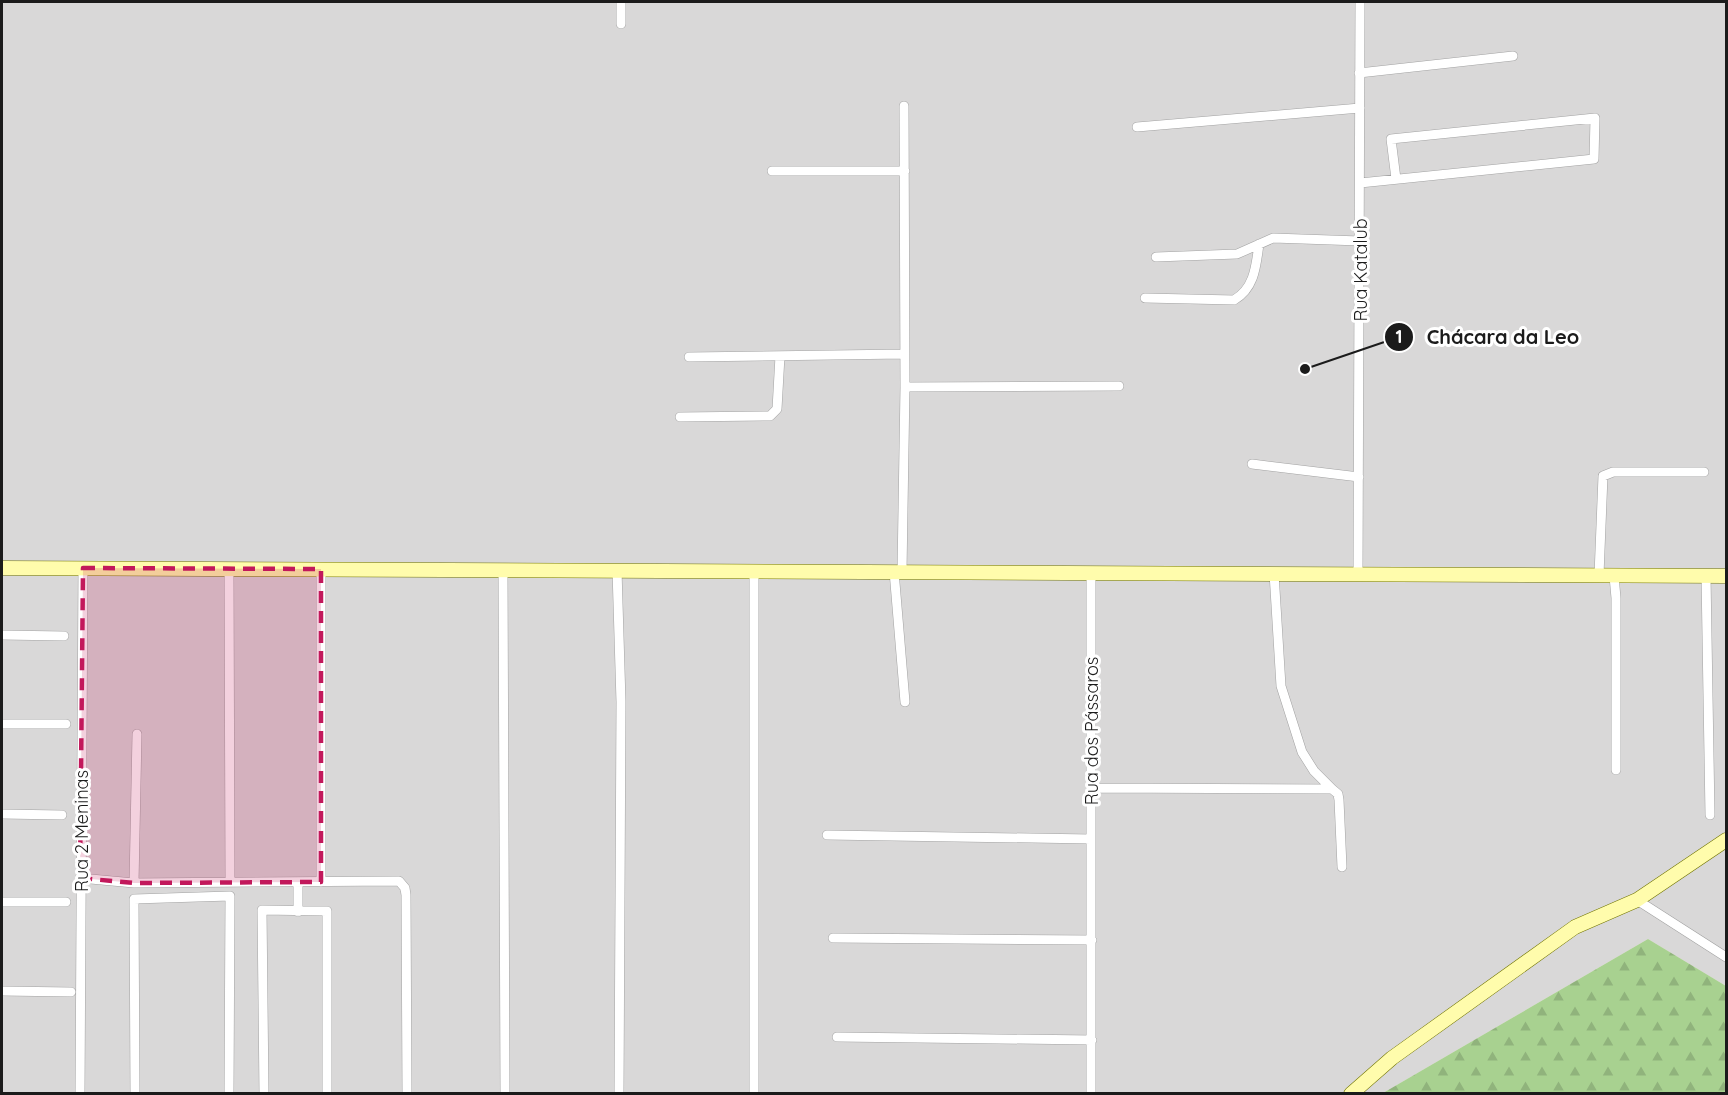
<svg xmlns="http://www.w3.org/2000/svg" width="1728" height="1095" font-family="Quicksand,sans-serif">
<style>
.residential{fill:#d9d8d8}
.forest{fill:url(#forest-firs)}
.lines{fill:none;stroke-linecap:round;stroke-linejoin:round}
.street-casing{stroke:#a2a2a2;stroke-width:10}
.secondary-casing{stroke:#717400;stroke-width:15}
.street{stroke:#fff;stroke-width:9}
.secondary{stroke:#fffcac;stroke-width:14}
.marked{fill:#c2185b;fill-opacity:0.2;stroke:#c2185b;stroke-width:4.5;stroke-dasharray:12 8;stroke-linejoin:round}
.labels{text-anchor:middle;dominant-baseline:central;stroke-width:6;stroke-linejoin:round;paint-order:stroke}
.street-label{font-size:18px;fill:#1b1b1b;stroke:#fff}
.leader{fill:none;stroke:#1b1b1b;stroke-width:2}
.callout-dot{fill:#1b1b1b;stroke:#fff;stroke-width:2}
.mark-label{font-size:18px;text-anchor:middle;font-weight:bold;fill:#fff}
.callout-label{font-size:20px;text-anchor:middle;font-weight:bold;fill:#1b1b1b;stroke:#fff;stroke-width:6;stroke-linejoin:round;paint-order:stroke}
</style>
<defs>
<pattern id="forest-firs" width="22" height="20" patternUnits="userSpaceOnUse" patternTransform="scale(1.5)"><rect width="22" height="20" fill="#a8d190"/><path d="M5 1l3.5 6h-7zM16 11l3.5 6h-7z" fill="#90b37c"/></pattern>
</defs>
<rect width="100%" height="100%" fill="#eee8df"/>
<path class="residential" d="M2 2H1726V986L1648 939 1383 1093 2 1094Z"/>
<path class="forest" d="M1648 939 1726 986V1093H1383Z"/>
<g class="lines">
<g class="street-casing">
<path id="street" d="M621 2V24
M1359 73 1513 56
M1137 127 1360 108
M772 171H905
M1360 183 1594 159 1595 118 1391 139 1396 179
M1156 257 1237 254 1273 238 1360 241
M1145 298 1234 300C1255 288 1256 265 1259 244
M689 357 904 354
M905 387 1119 386
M680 417 770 416 777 409 780 356
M1252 464 1359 477
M229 569 230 882
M503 570 505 1094
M617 570 621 702 619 1094
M894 571 905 702
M902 571 905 387 904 106
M1091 572V1094
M1274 573 1281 686 1302 752 1314 771 1332 789
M1358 574 1360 2
M1599 575 1603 476 1613 472H1704
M1614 576 1616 598V770
M1706 576 1710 815
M2 635 64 636
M2 724H66
M1092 788 1332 789 1338 794 1339 800 1342 867
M2 814 62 815
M827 835 1091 839
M80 878 134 883 399 881 405 888 406 895 407 1094
M298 882V912
M321 882V569
M134 883 137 734
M1637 900 1726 957
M2 902H66
M833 938 1092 940
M2 991 71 992
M837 1037 1092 1040
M80 1094 83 568
M135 1094 134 899 230 896 229 1094
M264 1094 262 910 327 911V1094
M754 1094V571"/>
</g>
<g class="secondary-casing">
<path id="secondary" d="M2 568 1726 576
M1351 1094 1392 1058 1575 927 1637 900 1726 840"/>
</g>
<use href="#street" class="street"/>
<use href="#secondary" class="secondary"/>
</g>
<path class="marked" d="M83 568 321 569V882L134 883 80 878Z"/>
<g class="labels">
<g class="street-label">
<text transform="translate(1360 270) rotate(-90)">Rua Katalub</text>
<text transform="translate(1091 731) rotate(-90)">Rua dos Pássaros</text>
<text transform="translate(81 831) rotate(-90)">Rua 2 Meninas</text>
</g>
</g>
<path class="leader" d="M1305 369L1399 337"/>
<g class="callout-dot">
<circle cx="1305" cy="369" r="6"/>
<circle cx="1399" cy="337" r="15"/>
</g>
<g class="mark-label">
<text x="1399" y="343">1</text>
</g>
<g class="callout-label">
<text x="1503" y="344">Chácara da Leo</text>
</g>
<rect width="1728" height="1095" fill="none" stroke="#1b1b1b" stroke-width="6"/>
</svg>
